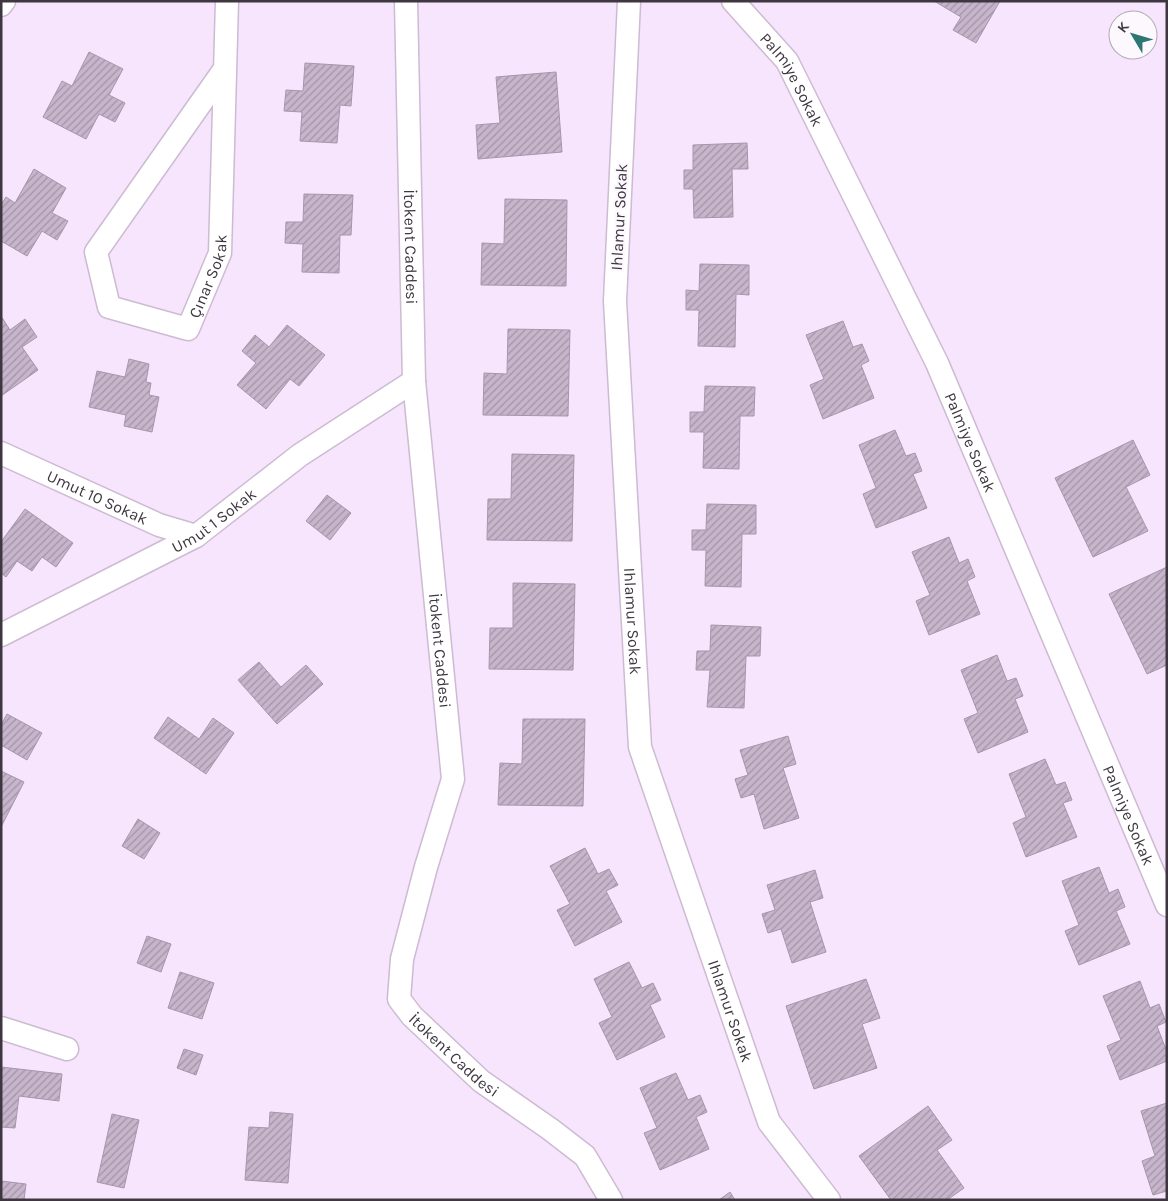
<svg xmlns="http://www.w3.org/2000/svg" width="1168" height="1201" font-family="Karla,sans-serif">
<style>
.building{fill:url(#building-hatch);stroke:#a695ac}
.lines{fill:none;stroke-linecap:round;stroke-linejoin:round}
.street-casing{stroke:#cdbbd2;stroke-width:25}
.street{stroke:#fff;stroke-width:22}
.labels{text-anchor:middle;dominant-baseline:central;stroke-width:4.5;stroke-linejoin:round;paint-order:stroke}
.street-label{font-size:16px;fill:#3e3740;stroke:#fcf8fd}
</style>
<defs>
<pattern id="building-hatch" width="6" height="6" patternUnits="userSpaceOnUse" patternTransform="scale(1.25)"><rect width="6" height="6" fill="#c7b5cc"/><path d="M-1 1l2-2M0 6l6-6M5 7l2-2" fill="none" stroke="#a394a7"/></pattern>
</defs>
<rect width="100%" height="100%" fill="#f7e5fd"/>
<path class="building" d="M934 1H1000L976 43 953 30 961 17Z
M89 52 123 69 109 95 125 103 115 122 99 114 86 139 43 117 62 81 72 86Z
M305 63 354 66 351 106 340 105 337 143 300 141 302 112 284 111 286 90 303 91Z
M556 72 562 152 478 159 476 125 500 123 496 77Z
M747 143 748 169H732L733 217 694 218 693 189H684V170H693V145Z
M34 169 66 188 52 213 68 221 57 240 42 231 27 256 1 241V205L6 197 15 203Z
M304 194 353 195 351 235H340L339 273 302 272 303 244 285 243 286 222H303Z
M505 199 567 200 566 286 481 285 482 243 504 244Z
M700 264 749 265V295L736 294 735 347 698 346 699 310H686V290L699 291Z
M1 316 10 330 25 319 37 337 22 347 38 370 1 396Z
M843 321 853 347 862 344 869 361 861 365 874 398 823 419 810 385 824 379 806 335Z
M287 325 325 355 299 386 290 379 266 409 237 385 256 363 242 351 255 335 269 347Z
M508 329 570 330 568 416 483 415 484 373 507 374Z
M129 359 149 364 146 382 151 383 149 395 159 397 152 432 124 426 126 415 89 407 97 371 125 377Z
M705 386 755 387 754 416H740L739 469 703 468 704 432H690V412H704Z
M895 430 906 456 915 453 922 471 913 474 927 508 876 528 863 494 876 488 859 445Z
M1133 440 1150 475 1126 487 1148 531 1093 557 1055 478Z
M512 454 574 455 572 541 487 540 488 499H511Z
M327 495 351 513 330 540 306 521Z
M707 504 756 505V534H742L741 587 705 586 706 550H692V530H706Z
M25 509 73 543 56 567 42 557 32 571 17 561 6 577 1 573V542Z
M949 537 959 563 968 559 975 577 967 581 980 614 929 635 916 601 930 595 912 552Z
M1167 567V665L1147 674 1109 594Z
M513 583 575 584 573 670 489 669 490 628H513Z
M711 625 761 627 760 656H746L744 708 707 707 710 670H696L697 651H710Z
M997 655 1007 681 1016 678 1023 696 1015 699 1028 732 978 753 964 719 978 713 961 670Z
M259 662 281 687 306 665 323 684 277 724 238 680Z
M7 714 42 733 27 760 1 745V725Z
M168 717 199 739 213 718 234 733 206 774 154 738Z
M523 719H585L583 806 498 805 500 763 522 764Z
M788 736 796 764 783 768 799 818 764 829 754 794 741 798 735 779 748 775 740 750Z
M1045 759 1056 785 1065 782 1072 800 1063 803 1077 837 1026 857 1013 823 1026 817 1009 774Z
M1 771 24 782 1 827Z
M138 819 160 833 144 859 122 846Z
M585 848 598 874 609 869 618 885 606 891 622 922 575 946 557 910 570 904 550 866Z
M1099 867 1109 893 1118 889 1125 907 1116 911 1130 944 1079 965 1065 931 1079 925 1062 881Z
M815 870 823 898 810 902 826 952 792 963 781 929 768 933 762 914 775 910 767 885Z
M147 936 171 944 161 972 137 963Z
M629 962 642 988 653 983 661 1000 650 1005 665 1037 617 1060 599 1023 612 1017 594 979Z
M180 972 214 983 202 1019 168 1008Z
M866 979 880 1018 862 1024 877 1068 814 1089 786 1006Z
M1140 981 1150 1008 1159 1004 1166 1022 1157 1026 1167 1052V1061L1120 1080 1107 1046 1121 1040 1103 996Z
M184 1049 203 1055 196 1075 177 1068Z
M1 1067 62 1074 59 1101 19 1096 15 1128 1 1127Z
M676 1073 688 1100 700 1095 707 1112 696 1117 709 1149 660 1170 644 1133 657 1128 640 1088Z
M1167 1103V1191L1153 1195 1142 1161 1155 1156 1141 1111Z
M928 1106 952 1140 937 1150 964 1188 947 1200H891L859 1156Z
M270 1112 293 1114 288 1183 245 1180 249 1127 269 1128Z
M112 1114 139 1120 124 1188 97 1182Z
M1 1181 26 1184 24 1200H1Z
M730 1192 735 1200H719Z"/>
<g class="lines">
<g class="street-casing">
<g id="street">
<path id="s1" d="M406 1 414 381 453 779 426 867 402 959 399 999 412 1016 481 1081 550 1129 585 1156 611 1200"/>
<path id="s2" d="M629 1 615 301 640 747 769 1122 829 1200"/>
<path id="s3" d="M733 1 787 61 937 363 1167 905"/>
<path d="M1 5 4 1"/>
<path id="s4" d="M224 70 96 252 109 307 188 329 220 253 227 1"/>
<path id="s5" d="M1 453 159 525 196 536"/>
<path id="s6" d="M1 635 196 536 300 455 414 381"/>
<path d="M1 1028 67 1049"/>
</g>
</g>
<use href="#street" class="street"/>
</g>
<g class="labels">
<g class="street-label">
<text stroke="none"><textPath href="#s3" startOffset="99">Palmiye Sokak</textPath></text>
<text transform="translate(619 217) rotate(-87)">Ihlamur Sokak</text>
<text stroke="none"><textPath href="#s1" startOffset="246">İtokent Caddesi</textPath></text>
<text stroke="none"><textPath href="#s4" startOffset="418">Çınar Sokak</textPath></text>
<text stroke="none"><textPath href="#s3" startOffset="504">Palmiye Sokak</textPath></text>
<text stroke="none"><textPath href="#s5" startOffset="106">Umut 10 Sokak</textPath></text>
<text stroke="none"><textPath href="#s6" startOffset="242">Umut 1 Sokak</textPath></text>
<text stroke="none"><textPath href="#s2" startOffset="621">Ihlamur Sokak</textPath></text>
<text stroke="none"><textPath href="#s1" startOffset="651">İtokent Caddesi</textPath></text>
<text stroke="none"><textPath href="#s3" startOffset="909">Palmiye Sokak</textPath></text>
<text stroke="none"><textPath href="#s2" startOffset="1026">Ihlamur Sokak</textPath></text>
<text stroke="none"><textPath href="#s1" startOffset="1086">İtokent Caddesi</textPath></text>
</g>
</g>
<rect width="1168" height="1201" fill="none" stroke="#3e3740" stroke-width="5"/>
<g transform="translate(1133 35) rotate(308)"><circle r="24" fill="#fcf8fd" stroke="#b0abb1"/>
<path d="M0-4L9 19L0 12L-9 19Z" fill="#2d7674"/>
<text y="-8" font-size="14" font-weight="bold" text-anchor="middle" fill="#3e3740">K</text>
</g>
</svg>
